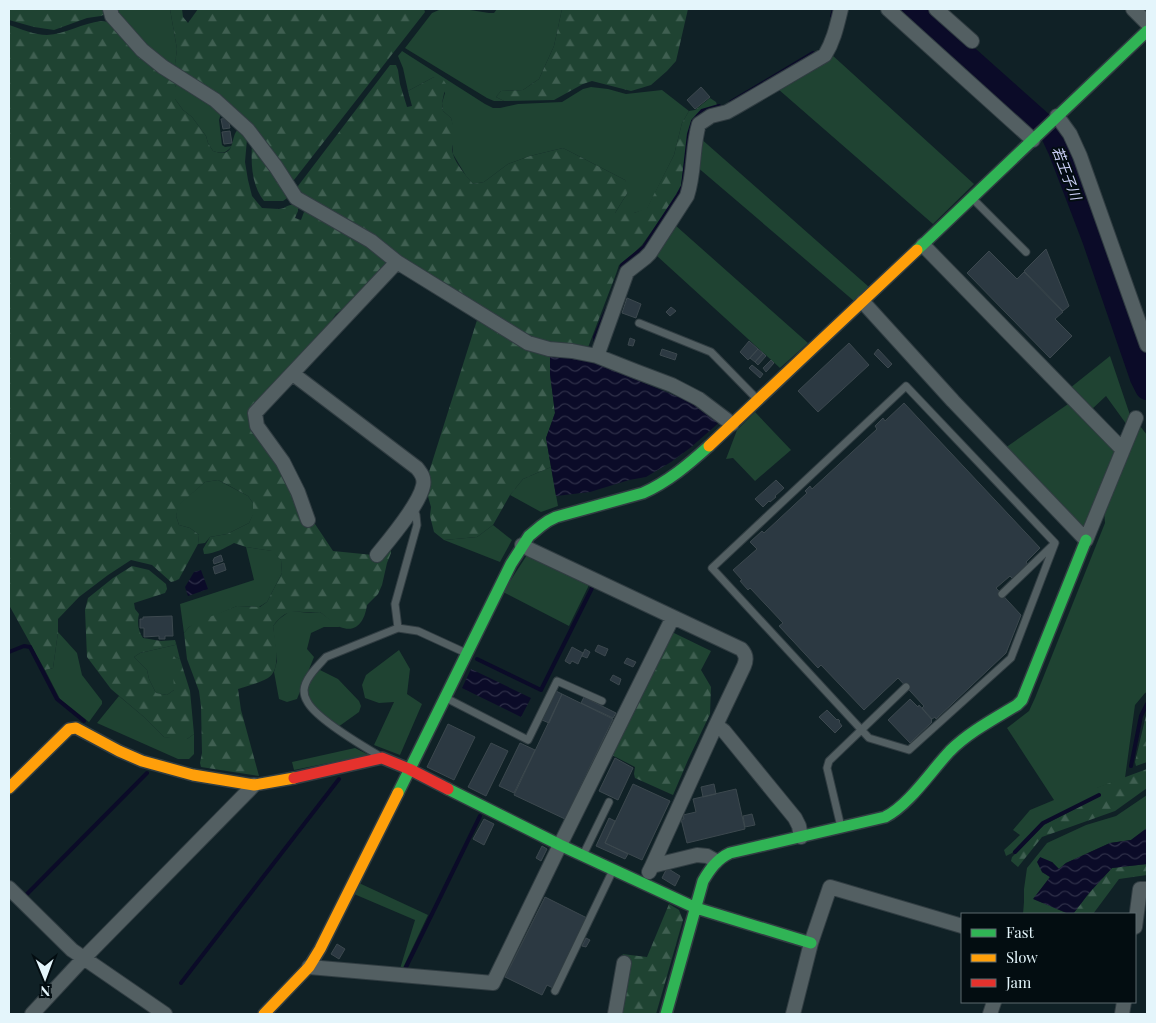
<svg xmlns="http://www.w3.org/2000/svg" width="1156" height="1023" font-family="'Playfair Display','Noto Sans JP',serif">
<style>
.grass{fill:#1f4332}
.forest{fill:url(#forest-firs)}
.water{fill:url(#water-waves)}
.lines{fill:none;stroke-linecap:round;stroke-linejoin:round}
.stream{stroke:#0b0b28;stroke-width:4}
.river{stroke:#0b0b28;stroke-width:24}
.building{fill:#2c3942;stroke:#3c484e}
.lane-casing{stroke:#313d42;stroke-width:9}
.street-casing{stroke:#313d42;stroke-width:16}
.fast-casing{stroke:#313d42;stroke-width:14}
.slow-casing{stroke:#313d42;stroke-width:14}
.jam-casing{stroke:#313d42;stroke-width:14}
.lane{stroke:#535f62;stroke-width:7}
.street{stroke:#535f62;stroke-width:14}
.fast{stroke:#30b455;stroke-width:11}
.slow{stroke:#ff9f0a;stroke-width:11}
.jam{stroke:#e5322d;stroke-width:11}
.labels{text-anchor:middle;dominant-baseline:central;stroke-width:4;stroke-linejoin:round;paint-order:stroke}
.water-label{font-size:14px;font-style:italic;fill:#ccd0f8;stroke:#030d11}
</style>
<defs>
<pattern id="forest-firs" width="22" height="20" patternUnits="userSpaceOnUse" patternTransform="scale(1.25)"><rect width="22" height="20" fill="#1f4332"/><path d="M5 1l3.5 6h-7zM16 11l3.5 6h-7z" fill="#3f5f51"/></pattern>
<pattern id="water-waves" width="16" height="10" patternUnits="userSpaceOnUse" patternTransform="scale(1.25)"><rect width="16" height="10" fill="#0b0b28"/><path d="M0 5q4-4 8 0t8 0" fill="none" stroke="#2e2f48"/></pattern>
</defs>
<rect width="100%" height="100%" fill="#102126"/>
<path class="grass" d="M114 9H170L177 49 175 64 176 73 144 47Z
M464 9 489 13H494L497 9H562L554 46 539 79 523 90 501 91 496 97 504 101H494L487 98 405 48 432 13 439 10Z
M402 51 485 104 493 108H500L518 104 562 102 583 89 591 87 608 89 626 94 662 90 689 111 682 123 674 155 647 209 634 213H615L628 192 625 180 563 148 530 156 508 164 484 182 473 184 466 176 453 154V127L451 118 443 111 442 103 445 93 434 77 408 91 403 68 398 56Z
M831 54 974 184 933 224 778 89Z
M178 81 222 111 219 120 222 145 225 147 232 146C226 153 223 154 213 151L208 143 206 136 192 117 183 110 175 99V87Z
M699 137 869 287 854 301 696 166Z
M675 225 808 343 780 368 657 256Z
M1110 356 1130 415 1127 425 1106 396 1091 410 1070 388Z
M1071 402 1117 450 1085 533 1005 448Z
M755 412 791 450 755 481 733 458 726 459 737 430Z
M1140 426 1147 435V692L1145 693 1135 705 1125 778 1097 788 1099 794 1043 822 1012 853 1006 856 1004 850 1020 835 1013 830 1030 810 1054 800 1007 728 1029 711 1035 698 1105 523 1104 509 1137 427Z
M551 467 558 506 541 512 510 495 523 479Z
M218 480 248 496 253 503V515L249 523 227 534 210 537 205 543 198 544 199 535 190 528 179 525 176 516 178 505 205 482Z
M493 525 512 540 500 562 444 540 477 537Z
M246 547 273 551 281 560 282 573 267 602 259 607 237 606 189 627 184 633 180 604 254 580Z
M527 555 590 583 569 626 503 592Z
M290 611 311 613 320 612 340 627H324L311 633 307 649 314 657 297 699 287 702 279 699 274 672 277 661 273 626 279 619Z
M58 632 77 653 82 675 102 701V704L89 722 60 699 45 670 53 668Z
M176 643 180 659 174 656V690L167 695 156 693 149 679 147 670 134 657 140 653 175 645Z
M399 650 410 669 407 694 422 704 400 755 374 745 394 702 379 703 365 698 362 685 366 675Z
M320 670 338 679 359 701 361 706 359 712 338 727C327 717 303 703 308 686 310 680 316 674 320 670Z
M119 696 144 717 164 737 187 739 194 734V754L189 759H178L97 723Z
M355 748 369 755 294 770 292 762Z
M1147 795V828L1131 840 1110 843 1066 863 1059 869 1052 862 1042 872 1050 877 1034 899 1069 914H1023L1024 902V889L1027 868 1047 843 1086 825 1116 816Z
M359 883 428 915 401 972H399L415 920 354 894Z"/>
<path class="forest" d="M9 9H107L105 14 101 16 87 18 54 30 34 27 9 20Z
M170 9H182L183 17 188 23 198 9H424L425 12 294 180H289L251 129 176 73 175 64 177 49Z
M562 9H688L676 61 667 71 651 85 631 91 592 81 583 84 554 100 504 101 496 97 501 91 523 90 539 79 554 46Z
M101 21 109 22 178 81 175 87V99L183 110 192 117 206 136 208 143 213 151C237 159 229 139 238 129L242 128 247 139 245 162 248 180 252 196 262 208C268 208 273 209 279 209 287 209 289 201 298 207V211L295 218 301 220 304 212 307 211 367 243 390 263 352 302 336 314 321 336 255 410 313 521 333 551 373 555 388 549H391V553L387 563 382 585 378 594 367 605C365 619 358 634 340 627 334 625 326 616 320 612 298 615 289 604 273 626 275 640 282 670 268 678 259 683 248 686 238 689L241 710 259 776 201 767 200 763 202 753 201 706 199 691 187 659 184 633 189 627 197 622 237 606 260 607 267 602 282 573 281 560 272 551 246 547 234 543C225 548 214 554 204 554L203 549 210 537 227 534 249 523 253 514V503L248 496 226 484 218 480 205 482 179 505 176 516 179 525 190 528 199 535 198 544 179 579 175 581 171 582 152 565 131 560 108 575 79 597 58 619V632L53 668 45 670 9 605V25C21 29 35 35 47 35 65 34 83 23 101 21Z
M390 65H396L398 70 400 84 407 107 412 106 408 91 434 77 443 79 446 84 442 103 443 111 451 118 456 135C454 141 451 148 453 154 455 163 467 177 473 184L484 182 508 164 530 156 563 148 625 180 629 187 628 192 615 213H634L647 208 674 155 682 123 689 111 695 110 710 98 716 102 717 105 701 111 692 120 688 134 681 186 677 195 642 245 634 253 619 265 616 274 587 350 530 340 308 200 298 191V186Z
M252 142 290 196 283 201H264C251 184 251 163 252 142Z
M478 317 550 355V374L555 413 546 438 551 467 523 479 510 495 493 525 477 537 444 540 434 532 430 516 431 507 427 493 429 472Z
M132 566 149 570 166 584 167 589 165 593 134 603 135 609 139 614C137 622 138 631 143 638L161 641 175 640 176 643 175 645 140 653 134 657 147 670 149 679 156 693 167 695 174 690V688L172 660 174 656 180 659 190 691 194 734 187 739H177L164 737 144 717 111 689 87 657 85 610 88 598 113 578Z
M674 633 711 651 701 670 711 687 710 714 688 760 673 795 635 778 634 774 635 767 608 753 670 634Z
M1147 711V762L1136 766 1135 762Z
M1147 769V788L1115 811 1042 837 1018 867 1011 861 1012 857 1044 825 1100 796 1096 788Z
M1147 864V875L1119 879 1093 914H1073L1089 893 1112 868Z
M669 904 679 910 683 920 656 1014H620L629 960 622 954 647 957Z"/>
<path class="water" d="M550 355 586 359 688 401 705 409 721 421 690 448 671 462 646 477 629 480 590 492 556 496 546 438 555 413 550 374Z
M201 570 208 589 188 596 185 587 194 572Z
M471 669 531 698 521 717 462 688Z
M1147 828V864L1112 868 1089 893 1073 914H1069L1033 899 1050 877 1042 872 1037 862 1040 857 1052 862 1059 869 1066 863 1110 843 1131 840Z"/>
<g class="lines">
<path class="stream" d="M832 16 834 9
M731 102 813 53
M621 272 622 265 644 247 678 195 683 186 689 134 693 121 702 111 719 106
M596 344 595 337 607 309
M9 652 24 646 30 647 57 699 84 721
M477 659 541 690 592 588
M1131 766 1141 716 1147 704
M1015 852 1043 823 1099 795
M27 894 147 773
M406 967 480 816
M181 983 339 779"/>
<path class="river" d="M913 9 1052 133 1060 150 1094 239 1142 378 1147 388"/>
</g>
<path class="building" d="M701 87 710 97 695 109 687 100Z
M228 118 230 128 223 129 221 119Z
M230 131 232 143 224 144 222 132Z
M1046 249 1069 306 1063 311 1024 271Z
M989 251 1017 279 1024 272 1063 312 1055 319 1072 336 1050 358 967 273Z
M627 298 641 304 636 318 622 313Z
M671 307 676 311 670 316 666 312Z
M630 338 635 340 633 346 628 345Z
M749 341 758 349 748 360 740 352Z
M849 343 869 365 818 412 798 391Z
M662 349 677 354 675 360 660 355Z
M758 349 763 353 755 362 750 358Z
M878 349 892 364 888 368 874 354Z
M763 353 766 356 758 365 755 362Z
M771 360 774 363 766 372 763 368Z
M752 365 763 374 760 378 749 368Z
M904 403 1040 548 1026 562 1028 565 1013 579 1010 576 996 588 1021 615 1006 653 936 719 935 717 932 719 922 708 924 706 898 678 864 710 821 665 818 668 779 626 783 623 750 588 748 590 740 581 742 580 733 570 757 549 750 542 762 531 764 533 807 493 805 491 810 486 812 489 877 429 875 426 883 418 885 421Z
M776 480 784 488 775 496 776 497 770 502 769 501 763 507 755 499Z
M221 555 223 561 214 564 213 560 214 559V558Z
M224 563 226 570 215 574 213 567Z
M172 616 173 636H165V639H159V636L144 637V628H140V619H143V617Z
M598 645 608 649 605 656 595 651Z
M572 647 583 653 578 664 572 661 570 664 565 661Z
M585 649 590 652 587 658 582 656Z
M627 658 636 662 633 667 624 663Z
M613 675 621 679 619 685 610 680Z
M556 691 562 694 549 723 542 720Z
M562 694 613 719 565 819 514 795Z
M584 697 616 713 613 718 581 703Z
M910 699 918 707 919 705 932 720 931 721 932 722 910 743 888 720Z
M827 710 837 720 838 719 840 721 839 722 842 726 835 733 819 717Z
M448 724 475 737 454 780 427 767Z
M491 743 508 751 486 796 468 787Z
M520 743 535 750 514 793 499 786Z
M615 758 633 768 618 800 599 791Z
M633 784 670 801 642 860 605 843Z
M714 784 716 794 703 797 701 787Z
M736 789 745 829 687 843 681 819H684L683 815 696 812 693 799Z
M752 814 755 825 745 827 743 816Z
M609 818 615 821 605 843 628 854 625 859 596 846Z
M484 819 494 824 484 845 473 839Z
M542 846 547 849 541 861 536 858Z
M667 868 680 876 675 886 662 878Z
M545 897 587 918 553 988 547 985 542 995 505 977Z
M586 938 590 940 586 947 582 946Z
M337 944 345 949 339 959 331 954Z"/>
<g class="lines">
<g class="lane-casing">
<path id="lane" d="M973 199 1026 252
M639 323 711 352 756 398
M906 386 1055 543 1011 658 909 750 869 738 712 568Z
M1002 594 1054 544
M398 628 395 604 417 525 416 515 413 508
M446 698 528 740 557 681 602 701
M378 755C361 745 315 718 307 701 305 698 304 693 304 690 305 678 318 666 326 657L398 628 418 631 466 653
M841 827 827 768 829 761 906 687
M584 853 609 802
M555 991 613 870"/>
</g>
<g class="street-casing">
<path id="street" d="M110 9 112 16 142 50 163 67 215 100 248 130 276 167 296 198 371 241 397 262 528 343 549 349 572 351 597 356 635 371 672 385 699 399 732 424
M888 9 1033 140
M936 9 972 41
M1133 9 1147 23
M1057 116 1070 134 1080 156 1147 345
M923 245 1123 450
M863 302 953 401 1086 540 1136 418
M597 356 627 272 645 258 650 253 687 196C695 172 692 147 699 124L711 116 727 112 736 107 825 55C834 40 837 25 841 9
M293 374 417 468C421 473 425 478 423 486 419 505 390 539 377 555
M308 520 298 492 283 462 257 426 255 413 397 262
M673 617 741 649C746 654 747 659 744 666L716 725 724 731 795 818 799 826 801 837
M652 866 716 725
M649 872 652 866 697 855 707 856 716 861
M9 888 72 950 165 1014
M1135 927 1140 889H1147
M309 967 493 983 560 845 673 617 531 550 522 545
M32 1014 84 958 254 785
M615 1014 624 963
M793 1014 811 943 830 887 962 926
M990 1014 994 1002
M1122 1014 1124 1002"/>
</g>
<g class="fast-casing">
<path id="fast" d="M917 250 1147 31
M448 789 560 845 696 908 811 943
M398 793 511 564 529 536 541 526 548 521 556 517 643 493C668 482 689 464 709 446
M666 1014 703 881C710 869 717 859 730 853L885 817C909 805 931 771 950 751 969 732 994 719 1017 705L1022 700 1086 540"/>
</g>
<g class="slow-casing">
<path id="slow" d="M709 446 917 250
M9 788 69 729 76 728 119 751 142 761 193 775 254 785 294 778
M264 1014 309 967 320 949 398 793"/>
</g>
<g class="jam-casing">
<path id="jam" d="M294 778 382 758 409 769 448 789"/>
</g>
<use href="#lane" class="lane"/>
<use href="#street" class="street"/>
<use href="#fast" class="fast"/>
<use href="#slow" class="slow"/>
<use href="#jam" class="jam"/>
</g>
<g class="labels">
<g class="water-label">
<text transform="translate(1067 173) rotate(69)">若王子川</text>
</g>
</g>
<rect width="1156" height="1023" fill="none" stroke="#e4f5fb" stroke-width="20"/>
<rect x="961" y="913" width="175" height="90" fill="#030d11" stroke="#5d6a6f"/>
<rect x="971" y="929" width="25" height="8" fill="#30b455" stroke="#5d6a6f"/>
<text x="1006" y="938" font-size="15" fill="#e4f5fb">Fast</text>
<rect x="971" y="954" width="25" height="8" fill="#ff9f0a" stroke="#5d6a6f"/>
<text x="1006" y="963" font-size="15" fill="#e4f5fb">Slow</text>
<rect x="971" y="979" width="25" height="8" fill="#e5322d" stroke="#5d6a6f"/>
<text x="1006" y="988" font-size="15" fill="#e4f5fb">Jam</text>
<g transform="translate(45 978) rotate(179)" stroke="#030d11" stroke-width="4" paint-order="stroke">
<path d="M0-4L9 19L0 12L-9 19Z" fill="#e4f5fb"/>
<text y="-8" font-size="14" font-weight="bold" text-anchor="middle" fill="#e4f5fb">N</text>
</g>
</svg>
